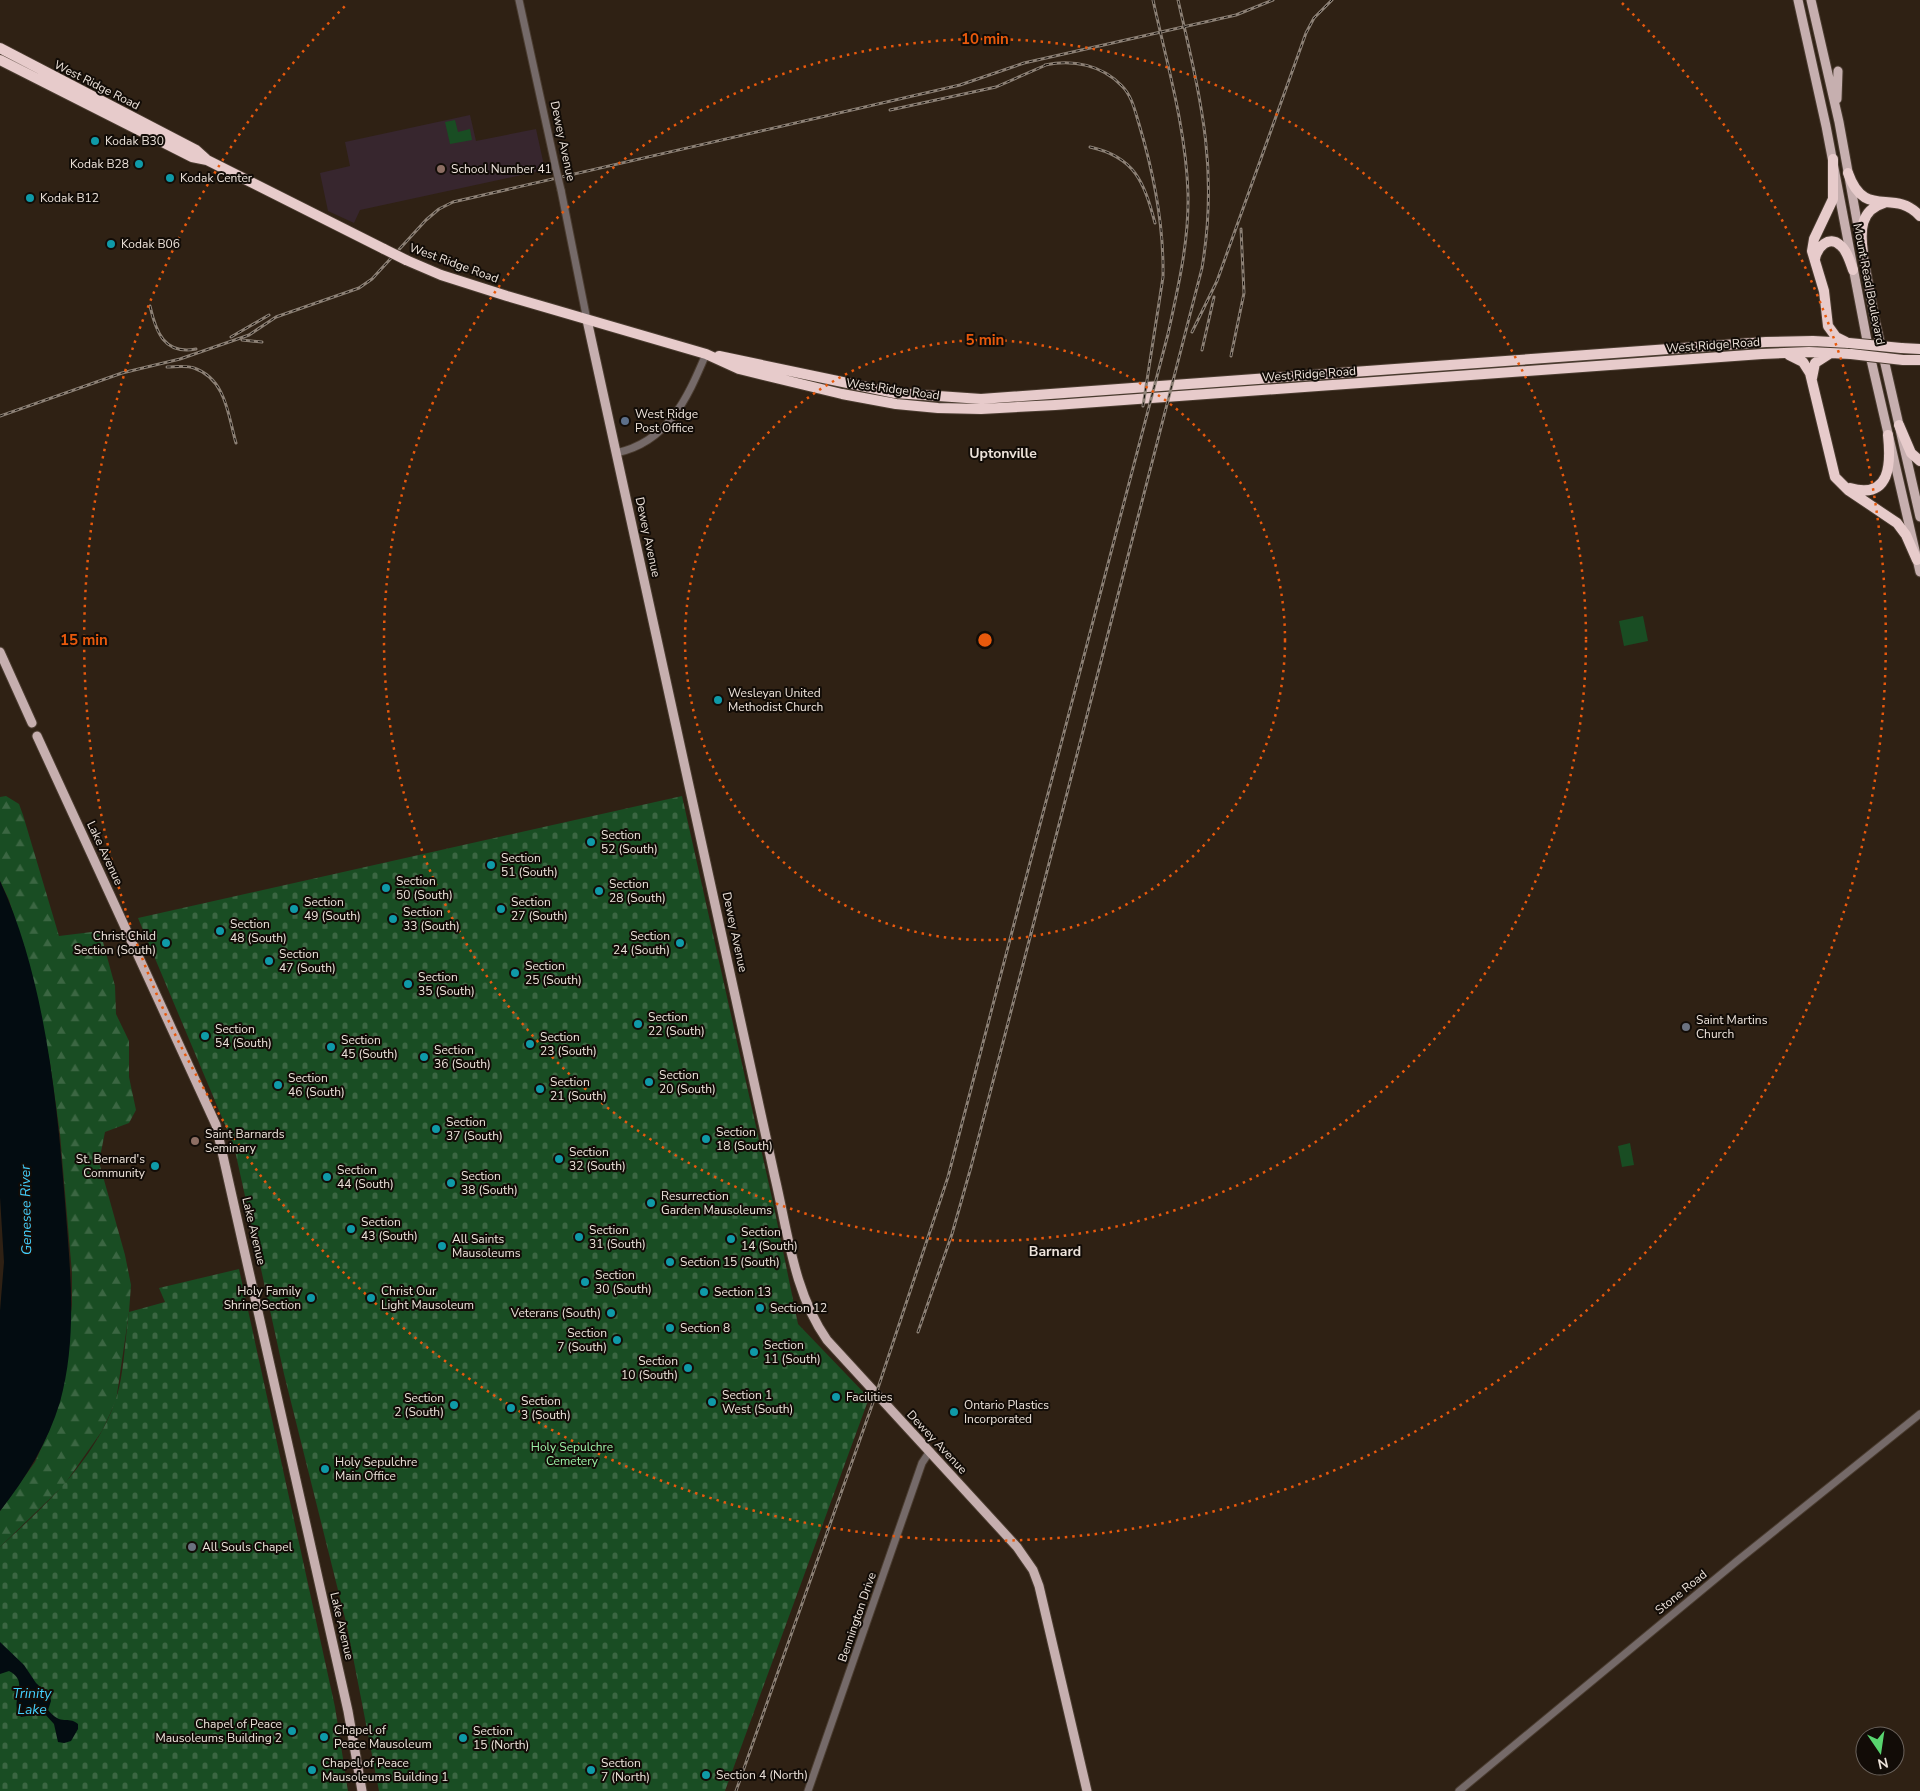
<svg xmlns="http://www.w3.org/2000/svg" width="1920" height="1791" font-family="'Nunito Sans',sans-serif">
<style>
.education{fill:#37262e}
.forest{fill:url(#forest-firs)}
.cemetery{fill:url(#cemetery-stones)}
.green{fill:#194d23}
.water{fill:#030c11}
.lines{fill:none;stroke-linecap:round;stroke-linejoin:round}
.minor-casing{stroke:#4a3c30;stroke-width:9}
.major-casing{stroke:#4a3c30;stroke-width:11}
.highway-casing{stroke:#4a3c30;stroke-width:12}
.minor{stroke:#756a69;stroke-width:7}
.major{stroke:#c6afaf;stroke-width:9}
.highway{stroke:#e7cbcb;stroke-width:10}
.rail-casing{stroke:#8c8075;stroke-width:3}
.rail{stroke:#120c07;stroke-width:1;stroke-dasharray:4;stroke-linecap:butt}
.minor-bridge-casing{stroke:#4a3c30;stroke-width:9;stroke-linecap:butt}
.highway-bridge-casing{stroke:#4a3c30;stroke-width:12;stroke-linecap:butt}
.minor-bridge{stroke:#756a69;stroke-width:7}
.highway-bridge{stroke:#e7cbcb;stroke-width:10}
.ring{fill:none;stroke:#e8590c;stroke-width:2.5;stroke-dasharray:2.5 5}
.culture-dot{fill:#0f9aa8;stroke:#120c07;stroke-width:2}
.education-dot{fill:#8d6e63;stroke:#120c07;stroke-width:2}
.service-dot{fill:#5c6f8a;stroke:#120c07;stroke-width:2}
.worship-dot{fill:#6b7280;stroke:#120c07;stroke-width:2}
.labels{text-anchor:middle;dominant-baseline:central;stroke-width:4;stroke-linejoin:round;paint-order:stroke}
.street-label{font-size:12px;fill:#ede3db;stroke:#120c07}
.poi-label{font-size:12px;fill:#ede3db;stroke:#120c07;text-anchor:start}
.park-label{font-size:12px;fill:#9cf2a7;stroke:#120c07}
.neighbourhood-label{font-size:14px;font-weight:bold;fill:#ede3db;stroke:#120c07}
.water-label{font-size:14px;font-style:italic;fill:#45d0fd;stroke:#120c07}
.centre{fill:#e8590c;stroke:#120c07;stroke-width:2.5}
.ring-label{font-size:15px;text-anchor:middle;font-weight:bold;fill:#e8590c;stroke:#120c07;stroke-width:4;stroke-linejoin:round;paint-order:stroke}
</style>
<defs>
<pattern id="forest-firs" width="22" height="20" patternUnits="userSpaceOnUse" patternTransform="scale(1.25)"><rect width="22" height="20" fill="#194d23"/><path d="M5 1l3.5 6h-7zM16 11l3.5 6h-7z" fill="#3b6642"/></pattern>
<pattern id="cemetery-stones" width="16" height="16" patternUnits="userSpaceOnUse" patternTransform="scale(1.25)"><rect width="16" height="16" fill="#194d23"/><path d="M2 7V4a2 2 0 0 1 4 0v3zM10 15v-3a2 2 0 0 1 4 0v3z" fill="#3b6642"/></pattern>
</defs>
<rect width="100%" height="100%" fill="#2f2114"/>
<path class="education" d="M470 115 476 141 536 129 545 170 360 210 354 223 328 211 320 173 350 166 345 142Z"/>
<path class="forest" d="M6 796 19 804 23 815 59 936 100 931 115 986 116 1014 129 1041V1077L136 1110 129 1123 105 1132 99 1162 125 1255 131 1285 129 1312 116 1401 102 1431 64 1485 0 1547V1511L35 1462 49 1431 60 1401 72 1305V1273L60 1134 50 1063 33 979 9 900 0 881V797Z"/>
<path class="cemetery" d="M682 796 774 1207 798 1324 869 1398 725 1791H379L347 1626 284 1374 234 1146 138 918Z
M239 1269 335 1707 348 1791H0V1547C45 1506 94 1461 115 1402 124 1378 125 1338 129 1312L165 1302 159 1288Z"/>
<path class="green" d="M455 120 458 132 470 129 472 140 450 144 445 122Z
M1643 616 1648 641 1624 646 1619 621Z
M1630 1143 1634 1165 1622 1167 1618 1146Z"/>
<path class="water" d="M0 881C44 975 57 1099 65 1202 70 1268 78 1337 60 1402 48 1442 26 1478 0 1511V1311L4 1262 0 1197Z
M0 1642 24 1665 36 1683 50 1696 51 1701 48 1710C62 1727 67 1715 78 1724V1729L71 1741 64 1743 58 1742 54 1724 44 1713 21 1717C7 1700 32 1683 9 1671L0 1674Z"/>
<g class="lines">
<g class="minor-casing">
<path id="minor" d="M519 0 556 169
M561 190 587 320
M616 453C668 442 687 399 706 354
M808 1791 922 1463 930 1451
M1459 1791 1737 1561 1920 1414"/>
</g>
<g class="major-casing">
<path id="major" d="M1798 0 1826 126 1869 351 1920 572
M1811 0 1839 122 1875 320 1920 517
M1837 99 1838 71
M587 320 775 1178C788 1233 794 1293 827 1340L1017 1547 1033 1570 1039 1586 1087 1791
M0 652 32 723
M37 736 216 1125 348 1711 362 1791"/>
</g>
<g class="highway-casing">
<path id="highway" d="M0 48 196 150 206 159
M0 60 192 157 207 160 384 249
M1833 159V199L1814 239 1812 251 1824 291 1828 326 1836 337 1846 342
M1848 173C1865 221 1893 187 1920 216
M1863 253C1860 231 1860 210 1884 203
M1815 259C1817 247 1829 235 1840 245 1847 250 1850 262 1853 270
M406 260 441 275 507 296 706 354 739 369 842 394 896 404 938 408 981 409 1055 405 1762 354 1809 352 1851 354
M1901 348 1920 349
M1789 355 1803 362 1810 373 1835 477 1848 490 1897 523 1906 535 1917 560
M719 356 895 393 981 399 1766 342 1813 341 1849 343
M1903 360H1920
M1812 378 1815 363 1829 354
M1899 425 1911 453 1920 461
M1850 488C1891 500 1891 463 1888 435"/>
</g>
<use href="#minor" class="minor"/>
<use href="#major" class="major"/>
<use href="#highway" class="highway"/>
<g class="rail-casing">
<path id="rail" d="M1045 65C1073 59 1102 65 1122 86 1132 96 1135 111 1139 124 1154 174 1164 223 1163 277L1143 406
M890 110 996 87 1046 65
M1090 147C1135 157 1144 182 1155 223
M150 306C156 332 164 355 196 349
M1192 332 1217 281 1306 33 1314 18 1332 0
M231 337 269 315
M242 340 262 342
M1202 350 1214 297
M1231 356 1244 293 1241 229
M167 367C175 367 186 365 194 368 226 379 228 415 236 443
M0 416 122 373 180 359 249 335 276 317 359 288 372 279 426 220 439 209 453 202 960 85 1024 63 1236 15 1273 0
M918 1332 952 1234 971 1167 1202 268C1219 167 1200 96 1178 0
M736 1791 876 1394 948 1177 1168 334C1178 288 1189 242 1188 194 1186 128 1167 64 1153 0"/>
</g>
<use href="#rail" class="rail"/>
<g class="minor-bridge-casing">
<path id="minor-bridge" d="M556 169 561 190"/>
</g>
<g class="highway-bridge-casing">
<path id="highway-bridge" d="M384 249 406 260
M1849 343 1901 348
M1851 354 1903 360"/>
</g>
<use href="#minor-bridge" class="minor-bridge"/>
<use href="#highway-bridge" class="highway-bridge"/>
</g>
<g class="ring">
<circle cx="985" cy="640" r="300"/>
<circle cx="985" cy="640" r="601"/>
<path d="M1622 3A901 901 0 1 1 348 3"/>
</g>
<g class="culture-dot">
<circle cx="95" cy="141" r="5"/>
<circle cx="139" cy="164" r="5"/>
<circle cx="170" cy="178" r="5"/>
<circle cx="30" cy="198" r="5"/>
<circle cx="111" cy="244" r="5"/>
<circle cx="718" cy="700" r="5"/>
<circle cx="591" cy="842" r="5"/>
<circle cx="491" cy="865" r="5"/>
<circle cx="386" cy="888" r="5"/>
<circle cx="599" cy="891" r="5"/>
<circle cx="294" cy="909" r="5"/>
<circle cx="501" cy="909" r="5"/>
<circle cx="393" cy="919" r="5"/>
<circle cx="220" cy="931" r="5"/>
<circle cx="166" cy="943" r="5"/>
<circle cx="680" cy="943" r="5"/>
<circle cx="269" cy="961" r="5"/>
<circle cx="515" cy="973" r="5"/>
<circle cx="408" cy="984" r="5"/>
<circle cx="638" cy="1024" r="5"/>
<circle cx="205" cy="1036" r="5"/>
<circle cx="530" cy="1044" r="5"/>
<circle cx="331" cy="1047" r="5"/>
<circle cx="424" cy="1057" r="5"/>
<circle cx="649" cy="1082" r="5"/>
<circle cx="278" cy="1085" r="5"/>
<circle cx="540" cy="1089" r="5"/>
<circle cx="436" cy="1129" r="5"/>
<circle cx="706" cy="1139" r="5"/>
<circle cx="559" cy="1159" r="5"/>
<circle cx="155" cy="1166" r="5"/>
<circle cx="327" cy="1177" r="5"/>
<circle cx="451" cy="1183" r="5"/>
<circle cx="651" cy="1203" r="5"/>
<circle cx="351" cy="1229" r="5"/>
<circle cx="579" cy="1237" r="5"/>
<circle cx="731" cy="1239" r="5"/>
<circle cx="442" cy="1246" r="5"/>
<circle cx="670" cy="1262" r="5"/>
<circle cx="585" cy="1282" r="5"/>
<circle cx="704" cy="1292" r="5"/>
<circle cx="311" cy="1298" r="5"/>
<circle cx="371" cy="1298" r="5"/>
<circle cx="760" cy="1308" r="5"/>
<circle cx="611" cy="1313" r="5"/>
<circle cx="670" cy="1328" r="5"/>
<circle cx="617" cy="1340" r="5"/>
<circle cx="754" cy="1352" r="5"/>
<circle cx="688" cy="1368" r="5"/>
<circle cx="836" cy="1397" r="5"/>
<circle cx="712" cy="1402" r="5"/>
<circle cx="454" cy="1405" r="5"/>
<circle cx="511" cy="1408" r="5"/>
<circle cx="954" cy="1412" r="5"/>
<circle cx="325" cy="1469" r="5"/>
<circle cx="292" cy="1731" r="5"/>
<circle cx="324" cy="1737" r="5"/>
<circle cx="463" cy="1738" r="5"/>
<circle cx="312" cy="1770" r="5"/>
<circle cx="591" cy="1770" r="5"/>
<circle cx="706" cy="1775" r="5"/>
</g>
<g class="education-dot">
<circle cx="441" cy="169" r="5"/>
<circle cx="195" cy="1141" r="5"/>
</g>
<circle class="service-dot" cx="625" cy="421" r="5"/>
<g class="worship-dot">
<circle cx="1686" cy="1027" r="5"/>
<circle cx="192" cy="1547" r="5"/>
</g>
<g class="labels">
<g class="street-label">
<text transform="translate(97 85) rotate(27)">West Ridge Road</text>
<text transform="translate(563 141) rotate(78)">Dewey Avenue</text>
<text transform="translate(454 263) rotate(20)">West Ridge Road</text>
<text transform="translate(1869 284) rotate(79)">Mount Read Boulevard</text>
<text transform="translate(1713 345) rotate(-4)">West Ridge Road</text>
<text transform="translate(1309 374) rotate(-4)">West Ridge Road</text>
<text transform="translate(893 389) rotate(8)">West Ridge Road</text>
<text transform="translate(648 537) rotate(78)">Dewey Avenue</text>
<text transform="translate(105 853) rotate(65)">Lake Avenue</text>
<text transform="translate(735 932) rotate(78)">Dewey Avenue</text>
<text transform="translate(254 1231) rotate(77)">Lake Avenue</text>
<text transform="translate(937 1442) rotate(47)">Dewey Avenue</text>
<text transform="translate(1681 1592) rotate(-39)">Stone Road</text>
<text transform="translate(857 1617) rotate(-71)">Bennington Drive</text>
<text transform="translate(342 1626) rotate(77)">Lake Avenue</text>
</g>
<g class="poi-label">
<text x="105" y="141">Kodak B30</text>
<text x="129" y="164" text-anchor="end">Kodak B28</text>
<text x="451" y="169">School Number 41</text>
<text x="180" y="178">Kodak Center</text>
<text x="40" y="198">Kodak B12</text>
<text x="121" y="244">Kodak B06</text>
<text x="635" y="414">West Ridge<tspan x="635" dy="14">Post Office</tspan></text>
<text x="728" y="693">Wesleyan United<tspan x="728" dy="14">Methodist Church</tspan></text>
<text x="601" y="835">Section<tspan x="601" dy="14">52 (South)</tspan></text>
<text x="501" y="858">Section<tspan x="501" dy="14">51 (South)</tspan></text>
<text x="396" y="881">Section<tspan x="396" dy="14">50 (South)</tspan></text>
<text x="609" y="884">Section<tspan x="609" dy="14">28 (South)</tspan></text>
<text x="304" y="902">Section<tspan x="304" dy="14">49 (South)</tspan></text>
<text x="511" y="902">Section<tspan x="511" dy="14">27 (South)</tspan></text>
<text x="403" y="912">Section<tspan x="403" dy="14">33 (South)</tspan></text>
<text x="230" y="924">Section<tspan x="230" dy="14">48 (South)</tspan></text>
<text x="156" y="936" text-anchor="end">Christ Child<tspan x="156" dy="14">Section (South)</tspan></text>
<text x="670" y="936" text-anchor="end">Section<tspan x="670" dy="14">24 (South)</tspan></text>
<text x="279" y="954">Section<tspan x="279" dy="14">47 (South)</tspan></text>
<text x="525" y="966">Section<tspan x="525" dy="14">25 (South)</tspan></text>
<text x="418" y="977">Section<tspan x="418" dy="14">35 (South)</tspan></text>
<text x="648" y="1017">Section<tspan x="648" dy="14">22 (South)</tspan></text>
<text x="1696" y="1020">Saint Martins<tspan x="1696" dy="14">Church</tspan></text>
<text x="215" y="1029">Section<tspan x="215" dy="14">54 (South)</tspan></text>
<text x="540" y="1037">Section<tspan x="540" dy="14">23 (South)</tspan></text>
<text x="341" y="1040">Section<tspan x="341" dy="14">45 (South)</tspan></text>
<text x="434" y="1050">Section<tspan x="434" dy="14">36 (South)</tspan></text>
<text x="659" y="1075">Section<tspan x="659" dy="14">20 (South)</tspan></text>
<text x="288" y="1078">Section<tspan x="288" dy="14">46 (South)</tspan></text>
<text x="550" y="1082">Section<tspan x="550" dy="14">21 (South)</tspan></text>
<text x="446" y="1122">Section<tspan x="446" dy="14">37 (South)</tspan></text>
<text x="716" y="1132">Section<tspan x="716" dy="14">18 (South)</tspan></text>
<text x="205" y="1134">Saint Barnards<tspan x="205" dy="14">Seminary</tspan></text>
<text x="569" y="1152">Section<tspan x="569" dy="14">32 (South)</tspan></text>
<text x="145" y="1159" text-anchor="end">St. Bernard's<tspan x="145" dy="14">Community</tspan></text>
<text x="337" y="1170">Section<tspan x="337" dy="14">44 (South)</tspan></text>
<text x="461" y="1176">Section<tspan x="461" dy="14">38 (South)</tspan></text>
<text x="661" y="1196">Resurrection<tspan x="661" dy="14">Garden Mausoleums</tspan></text>
<text x="361" y="1222">Section<tspan x="361" dy="14">43 (South)</tspan></text>
<text x="589" y="1230">Section<tspan x="589" dy="14">31 (South)</tspan></text>
<text x="741" y="1232">Section<tspan x="741" dy="14">14 (South)</tspan></text>
<text x="452" y="1239">All Saints<tspan x="452" dy="14">Mausoleums</tspan></text>
<text x="680" y="1262">Section 15 (South)</text>
<text x="595" y="1275">Section<tspan x="595" dy="14">30 (South)</tspan></text>
<text x="301" y="1291" text-anchor="end">Holy Family<tspan x="301" dy="14">Shrine Section</tspan></text>
<text x="381" y="1291">Christ Our<tspan x="381" dy="14">Light Mausoleum</tspan></text>
<text x="714" y="1292">Section 13</text>
<text x="770" y="1308">Section 12</text>
<text x="601" y="1313" text-anchor="end">Veterans (South)</text>
<text x="680" y="1328">Section 8</text>
<text x="607" y="1333" text-anchor="end">Section<tspan x="607" dy="14">7 (South)</tspan></text>
<text x="764" y="1345">Section<tspan x="764" dy="14">11 (South)</tspan></text>
<text x="678" y="1361" text-anchor="end">Section<tspan x="678" dy="14">10 (South)</tspan></text>
<text x="722" y="1395">Section 1<tspan x="722" dy="14">West (South)</tspan></text>
<text x="846" y="1397">Facilities</text>
<text x="444" y="1398" text-anchor="end">Section<tspan x="444" dy="14">2 (South)</tspan></text>
<text x="521" y="1401">Section<tspan x="521" dy="14">3 (South)</tspan></text>
<text x="964" y="1405">Ontario Plastics<tspan x="964" dy="14">Incorporated</tspan></text>
<text x="335" y="1462">Holy Sepulchre<tspan x="335" dy="14">Main Office</tspan></text>
<text x="202" y="1547">All Souls Chapel</text>
<text x="282" y="1724" text-anchor="end">Chapel of Peace<tspan x="282" dy="14">Mausoleums Building 2</tspan></text>
<text x="334" y="1730">Chapel of<tspan x="334" dy="14">Peace Mausoleum</tspan></text>
<text x="473" y="1731">Section<tspan x="473" dy="14">15 (North)</tspan></text>
<text x="322" y="1763">Chapel of Peace<tspan x="322" dy="14">Mausoleums Building 1</tspan></text>
<text x="601" y="1763">Section<tspan x="601" dy="14">7 (North)</tspan></text>
<text x="716" y="1775">Section 4 (North)</text>
</g>
<g class="park-label">
<text x="572" y="1447">Holy Sepulchre<tspan x="572" dy="14">Cemetery</tspan></text>
</g>
<g class="neighbourhood-label">
<text x="1003" y="453">Uptonville</text>
<text x="1055" y="1251">Barnard</text>
</g>
<g class="water-label">
<text transform="translate(26 1210) rotate(-91)">Genesee River</text>
<text x="32" y="1693">Trinity<tspan x="32" dy="16">Lake</tspan></text>
</g>
</g>
<circle cx="985" cy="640" r="8" class="centre"/>
<g class="ring-label">
<text x="985" y="44">10 min</text>
<text x="985" y="345">5 min</text>
<text x="84" y="645">15 min</text>
</g>
<g transform="translate(1880 1751) rotate(167)"><circle r="24" fill="#120c07" stroke="#6a625c"/>
<path d="M0-4L9 19L0 12L-9 19Z" fill="#59d56f"/>
<text y="-8" font-size="14" font-weight="bold" text-anchor="middle" fill="#ede3db">N</text>
</g>
</svg>
